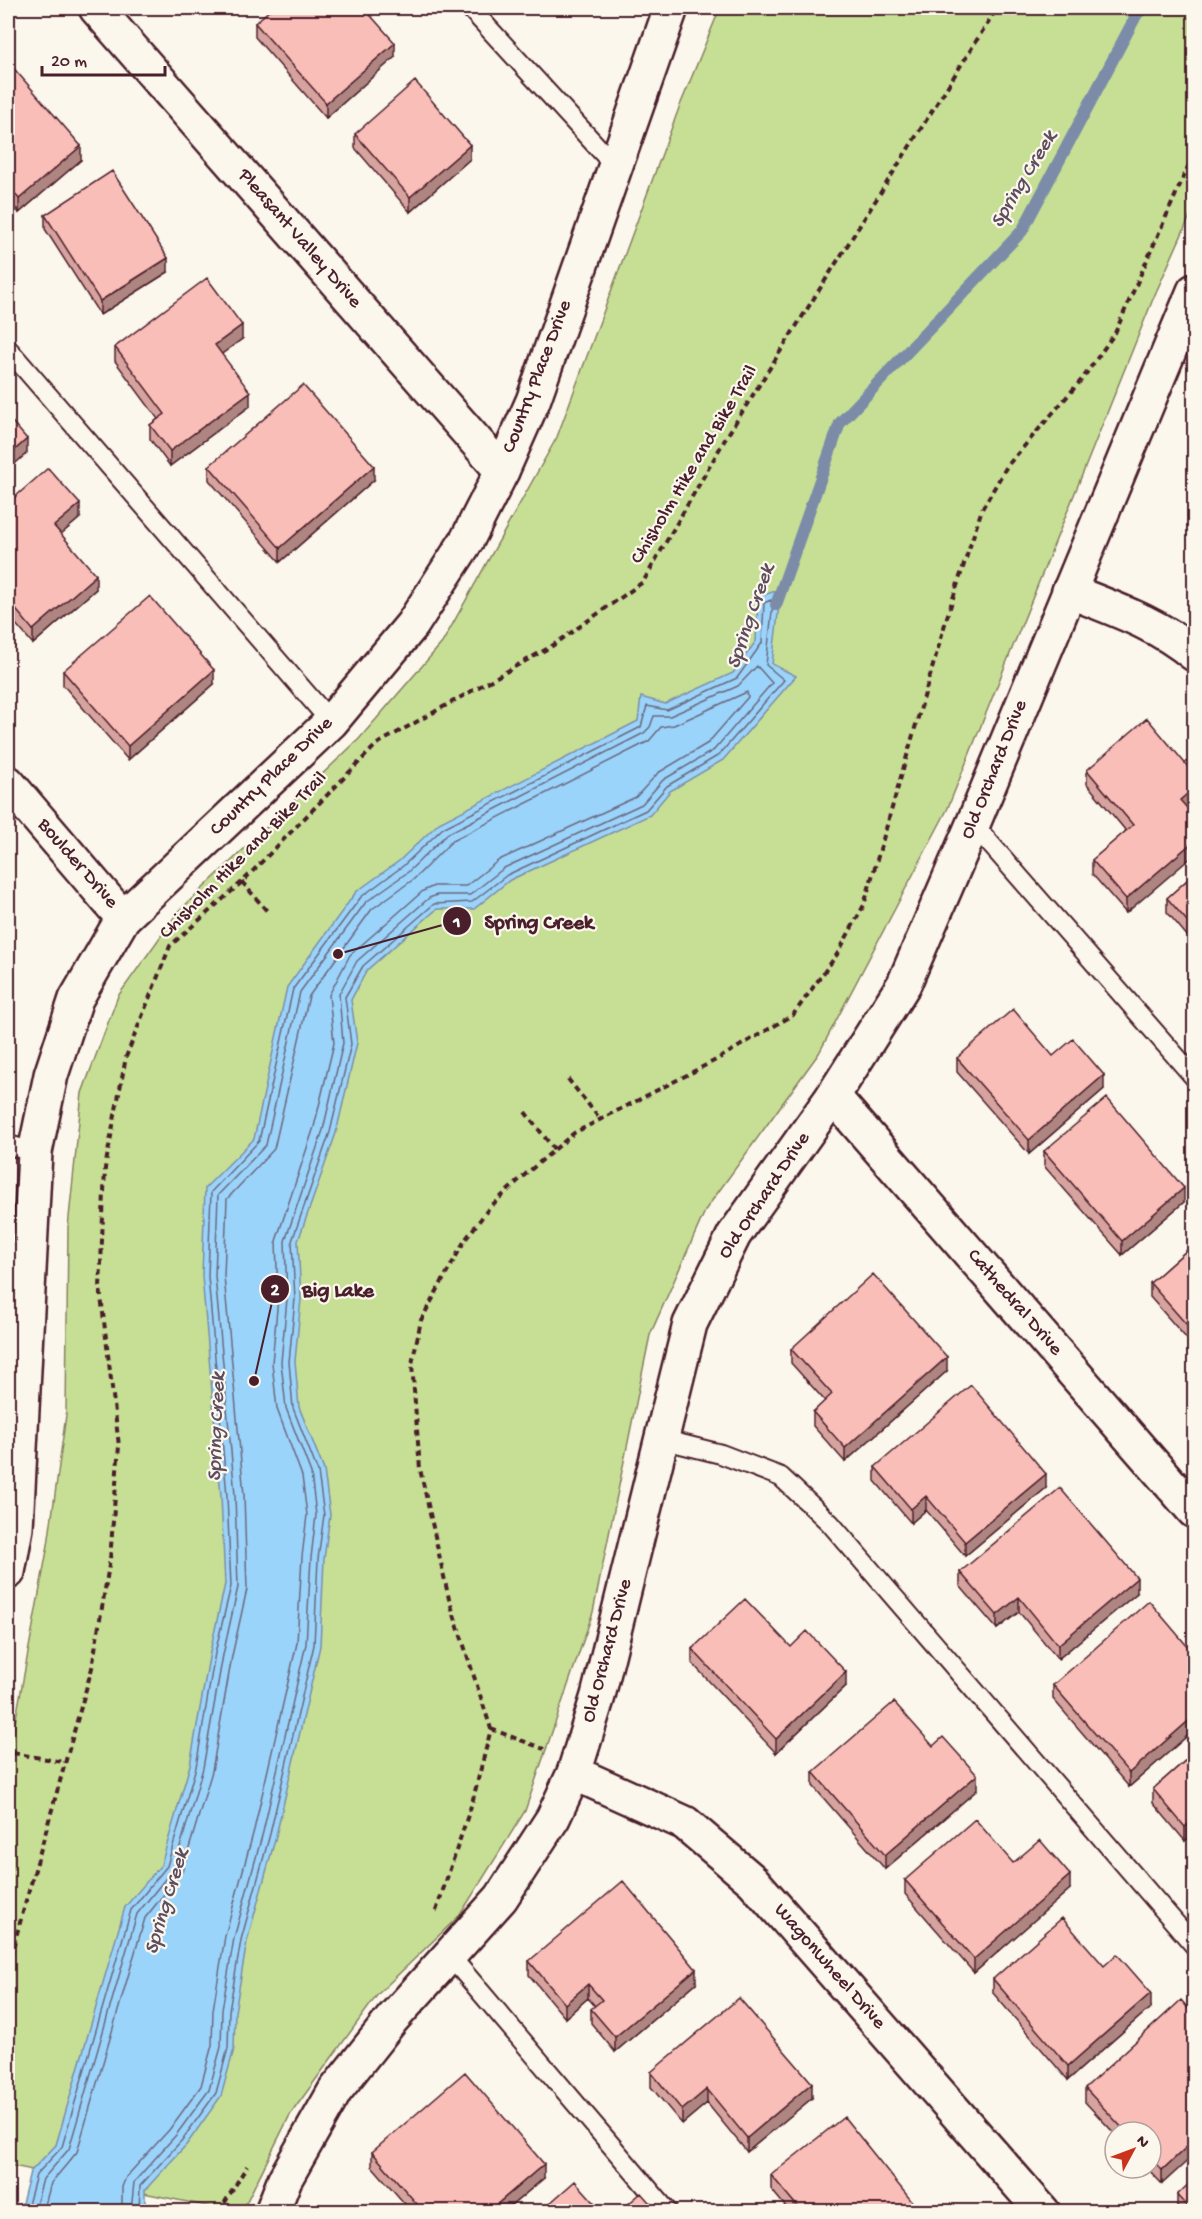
<svg xmlns="http://www.w3.org/2000/svg" width="1202" height="2219" font-family="'Gochi Hand',sans-serif">
<style>
.green{fill:#c6df95;stroke:#887f60;stroke-width:1.5}
.water{fill:#9bd4fb;stroke:#7b8ca8;stroke-width:1.5}
.lines{fill:none;stroke-linecap:round;stroke-linejoin:round}
.shore{stroke:#6a677e;stroke-width:1.5}
.stream{stroke:#7b8ca8;stroke-width:12}
.lane-casing{stroke:#4a1f2b;stroke-width:22}
.street-casing{stroke:#4a1f2b;stroke-width:38}
.secondary-casing{stroke:#4a1f2b;stroke-width:38}
.path{stroke:#4a1f2b;stroke-width:4;stroke-dasharray:6 4.5;stroke-linecap:butt}
.lane{stroke:#fbf7ec;stroke-width:18}
.street{stroke:#fbf7ec;stroke-width:33}
.secondary{stroke:#fbf7ec;stroke-width:33}
.wall{fill:#d7a39e;stroke:#4a1f2b;stroke-width:1.5}
.shaded-wall{fill:#af8581;stroke:#4a1f2b;stroke-width:1.5}
.building{fill:#fabeb8;stroke:#4a1f2b;stroke-width:1.5}
.labels{text-anchor:middle;dominant-baseline:central;stroke-width:4.5;stroke-linejoin:round;paint-order:stroke}
.street-label{font-size:20px;fill:#4a1f2b;stroke:#fbf7ec}
.water-label{font-size:21px;font-style:italic;fill:#5e4c5f;stroke:#fbf7ec}
.leader{fill:none;stroke:#4a1f2b;stroke-width:2}
.callout-dot{fill:#4a1f2b;stroke:#fbf7ec;stroke-width:2}
.mark-label{font-size:18px;text-anchor:middle;font-weight:bold;fill:#fff}
.callout-label{font-size:21px;text-anchor:middle;font-weight:bold;fill:#4a1f2b;stroke:#fbf7ec;stroke-width:4.5;stroke-linejoin:round;paint-order:stroke}
</style>
<rect width="100%" height="100%" fill="#fbf7ec"/>
<filter id="ink" filterUnits="userSpaceOnUse"><feTurbulence type="fractalNoise" baseFrequency=".0167" numOctaves="2"/><feDisplacementMap in="SourceGraphic" scale="12" xChannelSelector="R" yChannelSelector="G"/><feConvolveMatrix kernelMatrix="1 2 1 2 8 2 1 2 1" color-interpolation-filters="sRGB"/></filter>
<g filter="url(#ink)">
<path class="green" d="M720 8H1194V207L1153 299 947 810 819 1053 706 1209 650 1335 593 1612 525 1811 460 1915 378 1994 290 2115 242 2211H231L8 2165V1761L48 1545 66 1415 68 1227 82 1093 118 996 178 912 359 739 442 643 557 437 679 108Z"/>
<path class="water" d="M781 589 772 664 796 676 723 760 670 791 650 815 510 880 474 909H437L367 970 351 1000 357 1043 336 1133 298 1241 301 1299 295 1361 299 1407 324 1470 330 1515 324 1559 320 1646 276 1836 247 1941 235 2012 234 2049 221 2096 187 2144 145 2190V2211H20L30 2172 56 2145 125 1907 161 1865 190 1765 210 1652 225 1584 221 1496 202 1276 205 1188 254 1139 287 987 356 892 399 861 439 823 638 721 641 697 665 704 733 673 756 641 758 597Z"/>
<g class="lines">
<path class="shore" d="M26 2212 36 2175 62 2147 131 1910 167 1866 196 1767 215 1653 231 1586 227 1496 208 1276 211 1192 259 1141 293 989 361 897 403 866 443 828 641 727 647 706 667 710 737 678 762 643 764 603 771 600 773 603 766 665 784 680 719 755 667 786 646 810 507 875 472 902 434 904 363 966 345 997 351 1044 330 1132 292 1241 295 1299 289 1362 293 1408 318 1472 324 1515 318 1559 314 1645 270 1834 241 1940 229 2011 228 2048 216 2093 182 2140 140 2186 139 2212
M34 2212 43 2179 69 2149 137 1914 174 1868 203 1768 223 1655 238 1587 235 1495 215 1276 218 1195 266 1145 300 992 366 902 408 872 447 834 644 733 650 727 654 716H670L738 686 757 666 772 683 714 750 663 780 642 804 504 868 470 895H437L429 898 357 961 339 994 343 1043 323 1130 285 1241 287 1299 281 1362 286 1408 311 1473 316 1515 311 1558 306 1644 263 1832 234 1938 222 2010 221 2047 209 2090 176 2135 134 2182 131 2212
M43 2212 51 2183 77 2152 145 1918 182 1872 212 1771 232 1656 247 1589 244 1495 224 1276 227 1199 274 1149 309 996 372 909 414 879 452 841 649 741 661 727 674 725 747 692 748 697 708 743 658 773 636 797 499 860 466 886H434L423 891 350 955 329 995 334 1043 314 1127 276 1241 278 1298 272 1363 277 1409 302 1476 307 1515 302 1557 297 1643 254 1830 225 1936 213 2010 212 2045 201 2086 169 2130 126 2177 122 2187V2212"/>
<path class="stream" d="M776 605 840 423 1022 231 1137 14 1144 8"/>
<g class="lane-casing">
<path id="lane" d="M470 8 614 165
M8 349 331 722
M973 824 1194 1077
M8 1145 35 1152
M661 1439 721 1454 781 1477 830 1523 1194 1945
M450 1956 668 2212"/>
</g>
<g class="street-casing">
<path id="street" d="M96 8 502 471
M1069 591C1114 609 1157 623 1194 654
M8 783 123 918
M833 1096 1194 1511
M574 1773 685 1823 753 1881 1043 2212"/>
</g>
<g class="secondary-casing">
<path id="secondary" d="M8 1572 16 1528 35 1152 51 1075 76 999 123 918 331 722 412 625 467 540 502 471 533 401 671 8
M272 2212 285 2179 335 2091 392 2019 501 1898 553 1818 574 1773 598 1696 690 1324 734 1235 833 1096 904 984 973 824 1194 291"/>
</g>
<path class="path" d="M242 882 267 911
M568 1079 600 1119
M525 1112 554 1149
M491 1729 544 1749
M13 1753 63 1762
M436 1911 472 1803 491 1729 449 1599 420 1469 412 1364 421 1320 465 1240 489 1208 520 1179 574 1133 714 1061 793 1015 838 953 864 905 947 617 982 509 1007 466 1083 378 1115 333 1194 153
M8 1965 92 1668 110 1559 119 1446 100 1288 105 1168 126 1057 170 946 242 882 377 744 552 646 643 582 727 436 997 8
M219 2212 247 2166"/>
<use href="#lane" class="lane"/>
<use href="#street" class="street"/>
<use href="#secondary" class="secondary"/>
</g>
<path class="wall" d="M255 23 395 57 326 118 255 37Z
M8 67 81 160 19 213 8 199Z
M355 134 470 159 410 212 355 148Z
M45 215 168 272 100 315 45 229Z
M242 339 221 354 250 406 170 466 150 439V425L158 419 115 361V347Z
M209 466 374 480 280 562 209 480Z
M8 503 80 518 61 534 96 589 33 644 8 615Z
M63 671 214 684 128 760 63 685Z
M1087 770 1194 774V802L1187 808 1126 913 1092 874V860L1126 831 1087 784Z
M1194 874V944L1167 912V898Z
M1053 1056 1104 1089 1029 1154 957 1072V1058Z
M1044 1151 1184 1202 1122 1255 1044 1166Z
M1194 1244V1347L1150 1297V1283Z
M791 1349 947 1371 845 1462 813 1426V1412L825 1401 791 1363Z
M875 1467 1046 1488 965 1556 926 1510 911 1523 875 1481Z
M960 1572 1137 1593 1058 1659 1019 1612 997 1629 960 1586Z
M791 1647 846 1686 776 1753 692 1663V1649Z
M1194 1654V1730L1129 1787 1053 1699V1685Z
M933 1746 977 1790 885 1869 813 1786V1772Z
M1194 1753V1833L1185 1841 1153 1803V1789Z
M1013 1863 1070 1889 974 1973 905 1894V1880Z
M529 1961 696 1983 615 2052 591 2023V2009L595 2006 588 1998 565 2018 529 1975Z
M1104 1966 1151 2007 1068 2080 993 1993V1979Z
M1194 2015 1162 2184 1147 2168H1151V2132H1115V2134L1085 2102V2088Z
M651 2072 812 2098 747 2152 707 2103 682 2124 651 2087Z
M372 2152 544 2178 505 2211H411L372 2166Z
M771 2175 918 2211H789L771 2189Z
M1177 2195 1194 2211H1179L1177 2209Z"/>
<path class="shaded-wall" d="M395 43V57L326 118V103Z
M470 145V159L410 212V197Z
M81 146V160L19 213V199Z
M168 258V272L100 315V301Z
M242 325V339L215 359V345Z
M250 392V406L170 466V451Z
M27 439V453L8 470V456Z
M374 466V480L280 562V548Z
M80 504V518L54 540V526Z
M96 575V589L33 644V630Z
M214 670V684L128 760V746Z
M1194 788V802L1180 814V800Z
M1194 841V855L1126 913V899Z
M1104 1075V1089L1029 1154V1140Z
M1184 1188V1202L1122 1255V1241Z
M947 1357V1371L845 1462V1448Z
M1046 1474V1488L965 1556V1542Z
M926 1496V1510L911 1523V1509Z
M1137 1578V1593L1058 1659V1645Z
M1019 1597V1612L997 1629V1615Z
M846 1672V1686L776 1753V1739Z
M1194 1716V1730L1129 1787V1773Z
M977 1775V1790L885 1869V1855Z
M1194 1819V1833L1185 1841V1827Z
M1070 1875V1889L974 1973V1959Z
M696 1969V1983L615 2052V2037Z
M588 1984V1998L565 2018V2004Z
M1151 1993V2007L1068 2080V2066Z
M812 2083V2098L747 2152V2138Z
M707 2089V2103L682 2124V2110Z
M1194 2140V2155L1162 2184V2170Z
M544 2164V2178L505 2211H489Z"/>
<path class="building" d="M272 8H364L395 43 326 103 255 23Z
M10 64 81 146 19 199 8 185V67Z
M415 81 470 145 410 197 355 134Z
M112 171 168 258 100 301 45 215Z
M207 278 242 325 215 345 250 392 170 451 150 425 165 414 115 347Z
M303 385 374 466 280 548 209 466Z
M8 417 27 439 8 456Z
M48 468 80 504 54 526 96 575 33 630 8 600V503Z
M150 596 214 670 128 746 63 671Z
M1147 718 1194 774V788L1180 800 1194 816V841L1126 899 1092 860 1133 825 1087 770Z
M1194 874V929L1167 898Z
M1013 1009 1053 1056 1073 1039 1104 1075 1029 1140 957 1058Z
M1107 1098 1184 1188 1122 1241 1044 1151Z
M1194 1244V1333L1150 1283Z
M873 1274 947 1357 845 1448 813 1412 832 1394 791 1349Z
M971 1385 1046 1474 965 1542 926 1496 911 1509 875 1467Z
M1060 1488 1137 1578 1058 1645 1019 1597 997 1615 960 1572Z
M745 1599 791 1647 807 1631 846 1672 776 1739 692 1649Z
M1149 1601 1194 1654V1716L1129 1773 1053 1685Z
M894 1702 933 1746 943 1737 977 1775 885 1855 813 1772Z
M1194 1753V1819L1185 1827 1153 1789Z
M975 1819 1013 1863 1040 1840 1070 1875 974 1959 905 1880Z
M623 1881 696 1969 615 2037 591 2009 602 2000 588 1984 565 2004 529 1961Z
M1062 1918 1104 1966 1117 1954 1151 1993 1068 2066 993 1979Z
M739 1998 812 2083 747 2138 707 2089 682 2110 651 2072Z
M1181 2000 1194 2015V2140L1162 2170 1151 2159V2132H1126L1085 2088Z
M465 2072 544 2164 489 2211H423L372 2152Z
M844 2117 918 2209 915 2211H801L771 2175Z
M1194 2179V2211H1191L1177 2195Z
M575 2181 602 2211H541Z
M641 2193 657 2211H620Z"/>
</g>
<g class="labels">
<g class="street-label">
<text transform="translate(299 239) rotate(49)">Pleasant Valley Drive</text>
<text transform="translate(538 377) rotate(-69)">Country Place Drive</text>
<text transform="translate(695 465) rotate(-59)">Chisholm Hike and Bike Trail</text>
<text transform="translate(995 770) rotate(-68)">Old Orchard Drive</text>
<text transform="translate(272 777) rotate(-44)">Country Place Drive</text>
<text transform="translate(244 856) rotate(-45)">Chisholm Hike and Bike Trail</text>
<text transform="translate(77 864) rotate(49)">Boulder Drive</text>
<text transform="translate(765 1196) rotate(-56)">Old Orchard Drive</text>
<text transform="translate(1014 1303) rotate(49)">Cathedral Drive</text>
<text transform="translate(608 1651) rotate(-75)">Old Orchard Drive</text>
<text transform="translate(829 1967) rotate(49)">Wagonwheel Drive</text>
</g>
<g class="water-label">
<text transform="translate(1025 180) rotate(-59)">Spring Creek</text>
<text transform="translate(752 617) rotate(-71)">Spring Creek</text>
<text transform="translate(218 1427) rotate(-88)">Spring Creek</text>
<text transform="translate(168 1902) rotate(-73)">Spring Creek</text>
</g>
</g>
<path class="leader" d="M338 954L457 921M254 1381L275 1289"/>
<g class="callout-dot">
<circle cx="338" cy="954" r="6"/>
<circle cx="254" cy="1381" r="6"/>
<circle cx="457" cy="921" r="15"/>
<circle cx="275" cy="1289" r="15"/>
</g>
<g class="mark-label">
<text x="457" y="927">1</text>
<text x="275" y="1295">2</text>
</g>
<g class="callout-label">
<text x="539" y="928">Spring Creek</text>
<text x="338" y="1296">Big Lake</text>
</g>
<rect width="1202" height="2219" fill="none" stroke="#fbf7ec" stroke-width="30"/>
<rect x="15" y="15" width="1172" height="2189" fill="none" stroke="#4a1f2b" stroke-width="2" filter="url(#ink)"/>
<g transform="translate(1133 2150) rotate(49)"><circle r="28" fill="#fbf7ec" stroke="#b4a19f" stroke-width="1.5"/>
<path d="M0-4.5L10 22L0 15L-10 22Z" fill="#c8321e"/>
<text y="-9" font-size="16" font-weight="bold" text-anchor="middle" fill="#4a1f2b">N</text>
</g>
<path d="M42 66v9h123v-9" fill="none" stroke="#4a1f2b" stroke-width="3"/>
<text x="51" y="66" font-size="18" fill="#4a1f2b" stroke="#fbf7ec" stroke-width="4.5" paint-order="stroke">20 m</text>
</svg>
